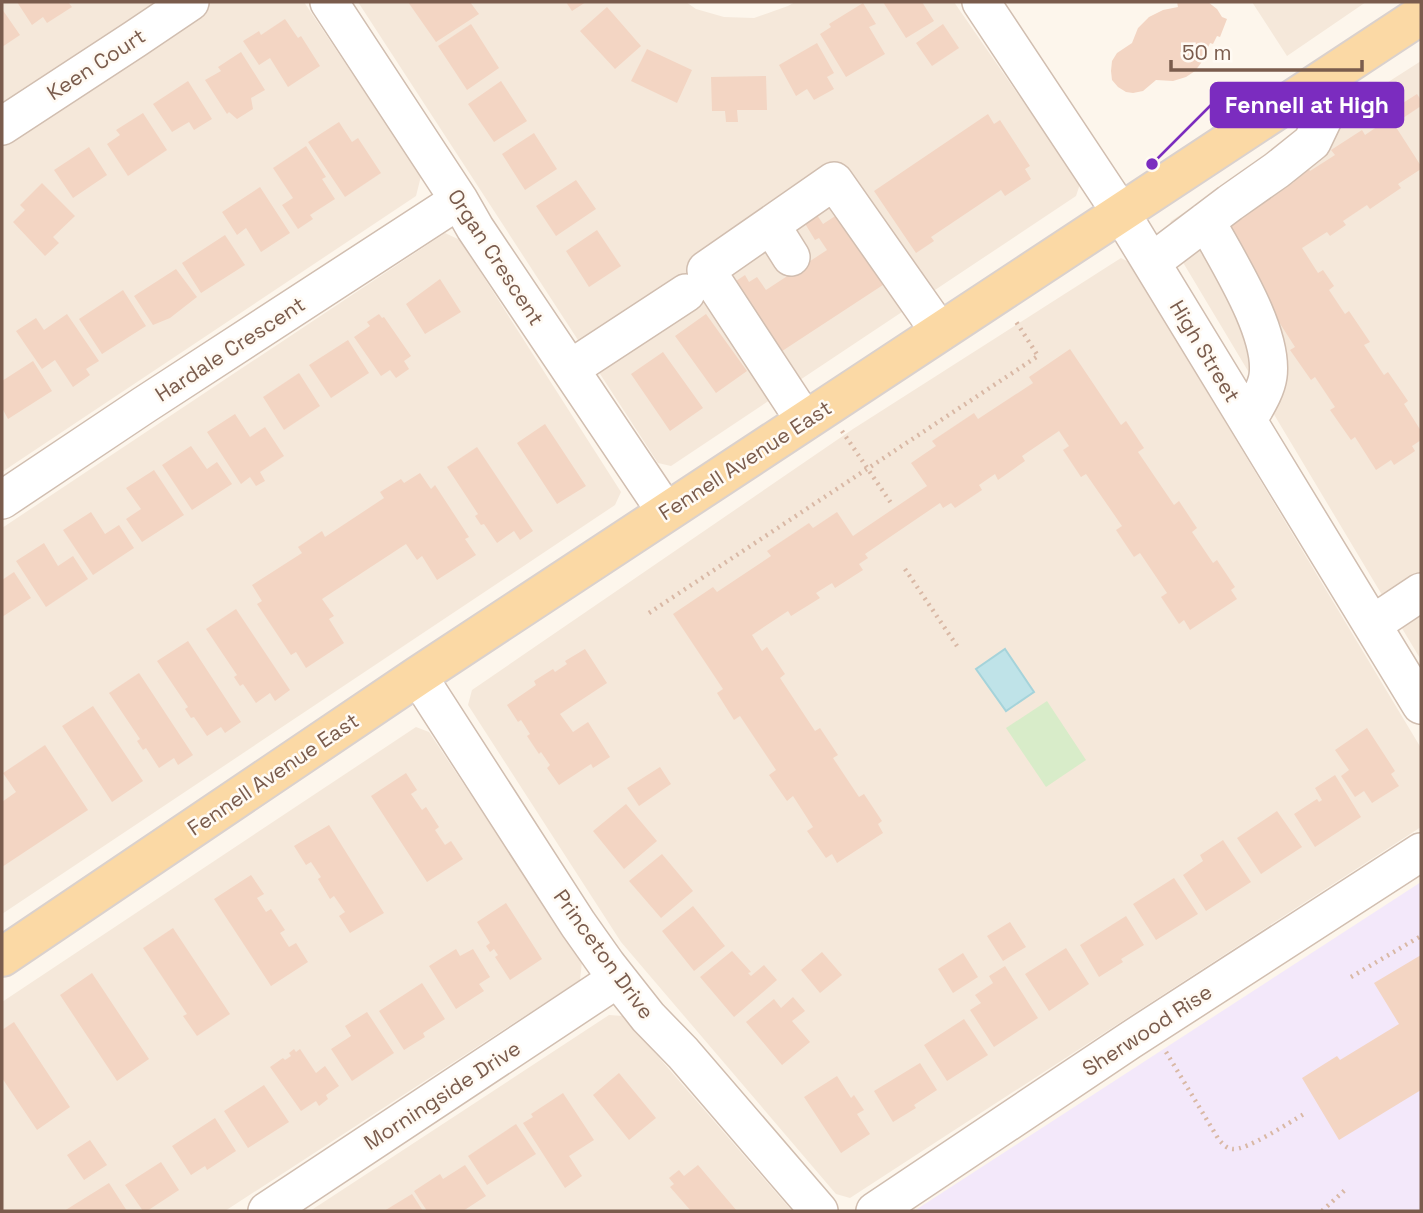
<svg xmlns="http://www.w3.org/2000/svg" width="1423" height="1213" font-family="'Space Grotesk',sans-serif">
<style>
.residential{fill:#f5e8da}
.education{fill:#f3e8fa}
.green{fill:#d8ecc9}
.water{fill:#bfe3e8;stroke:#a5d3da;stroke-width:2}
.building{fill:#f3d5c3}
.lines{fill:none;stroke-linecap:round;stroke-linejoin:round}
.minor-casing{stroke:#d1beb0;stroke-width:40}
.major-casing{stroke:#dad1cd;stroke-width:42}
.path{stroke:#d9b8a5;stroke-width:4.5;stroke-dasharray:2 5;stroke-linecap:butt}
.minor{stroke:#fff;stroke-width:37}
.major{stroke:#fbd9a5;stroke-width:38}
.labels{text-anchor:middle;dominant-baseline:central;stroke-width:5;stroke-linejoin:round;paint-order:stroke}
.street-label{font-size:21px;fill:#7a5c4d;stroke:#fffaf3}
.leader{fill:none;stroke:#7b2cbf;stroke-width:2.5}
.callout-dot{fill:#7b2cbf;stroke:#fffaf3;stroke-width:2.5}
.callout{fill:#7b2cbf;stroke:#7b2cbf;stroke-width:2.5}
.callout-label{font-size:23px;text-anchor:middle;font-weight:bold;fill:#fff}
</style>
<rect width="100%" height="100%" fill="#fdf6ec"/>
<path class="residential" d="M2 2H304L421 176 416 196 2 472Z
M358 2H686L696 9 724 17 754 18 788 6 795 2H954L1080 184 1076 196 671 466 658 463Z
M1252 2H1366L1287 56Z
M1421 61V660L1166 234 1171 221Z
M445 233 460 240 621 492 615 505 2 914V528Z
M1121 258 1129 262 1421 748V827L850 1198 836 1194 621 942 468 705 472 690 853 429Z
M416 727 429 732 582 962 580 980 225 1211H2V1002Z
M609 1015 623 1016 792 1211H310Z"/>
<path class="education" d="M1421 882V1211H914Z"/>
<path class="green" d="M1047 701 1086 760 1046 787 1006 728Z"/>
<path class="water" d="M1005 649 1034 692 1006 711 976 669Z"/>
<path class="building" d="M17 2H68L72 7 47 23 43 17 32 25Z
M408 2H470L479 14 436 42Z
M566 2H586L572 11Z
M883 2H922L934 21 906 38Z
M1177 2H1208L1217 9 1222 17 1227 19 1220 37 1217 36 1213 44 1210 43 1201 63 1195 71 1186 77 1173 81 1156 80 1143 91 1133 93 1126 92 1118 87 1112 80 1111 71 1112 61 1117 53 1132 43 1138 28 1149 17 1163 10 1178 7Z
M863 3 876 24 869 27 885 54 846 77 820 34 831 27 829 24Z
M607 7 641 46 615 69 580 31Z
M2 9 20 35 2 47Z
M285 19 298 38 301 36 320 66 288 87 270 58 259 65 243 41 259 31 261 35Z
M471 24 499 68 467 90 438 46Z
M943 24 959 48 932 66 916 43Z
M817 43 834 73 827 77 834 89 814 100 807 89 796 96 779 65Z
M647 49 692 70 677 103 631 81Z
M241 52 265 90 251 98 253 109 237 119 229 112 227 114 205 80 221 71 218 67Z
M766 76 767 110H737L738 122H726L725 111H712L711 77Z
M188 81 212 119 194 130 189 122 172 132 153 104Z
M501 81 527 121 494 142 468 104Z
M1417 94 1421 100V106L1394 124 1421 166V169L1398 184 1401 188 1370 209 1367 205 1343 221 1346 225 1330 236 1327 232 1302 248 1318 273 1323 270 1334 286 1329 290 1345 314 1349 311 1370 342 1364 345 1384 375 1388 372 1408 401 1404 404 1421 431V440L1412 446 1415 451 1394 465 1391 460 1376 470 1355 437 1351 440 1330 410 1335 407 1315 377 1311 380 1290 350 1295 347 1270 308 1220 214 1264 184 1273 197 1294 182 1290 177 1307 167 1310 171 1335 155 1331 150 1362 130 1365 135 1384 122 1381 117Z
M143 113 167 150 128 176 107 144 120 135 116 130Z
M988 114 994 124 1000 120 1030 166 1025 169 1031 179 1005 196 1001 190 931 237 934 241 916 253 874 191Z
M339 122 352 142 358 138 381 173 345 197 308 142Z
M534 133 557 169 525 190 502 154Z
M306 146 326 177 322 179 335 199 310 215 313 219 298 229 282 205 293 198 273 168Z
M89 147 107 175 73 198 54 170Z
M576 180 596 209 556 236 536 206Z
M42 183 75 216 53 237 59 243 45 256 13 222 25 210 20 205Z
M260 187 290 233 261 252 246 228 237 235 222 212Z
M813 209 823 224 843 211 889 281 770 359 724 289 745 275 749 282 757 277 766 290 827 250 819 238 815 240 801 217Z
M597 230 621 266 589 287 566 251Z
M225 235 245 265 201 293 182 263Z
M176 269 197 297 170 318 153 325 134 296Z
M440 279 461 312 425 334 406 304Z
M123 290 146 326 102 354 79 319Z
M67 314 99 361 86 369 90 375 73 387 55 360 42 369 16 331 36 318 44 330Z
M379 314 382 318 384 317 411 356 404 361 409 369 396 378 390 370 381 376 354 337 370 326 367 322Z
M706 314 747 371 716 393 675 336Z
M348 340 369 373 331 398 309 365Z
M1070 349 1121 425 1126 421 1144 448 1138 452 1174 505 1179 501 1197 528 1192 532 1213 563 1217 560 1235 587 1231 590 1237 599 1190 630 1184 620 1179 624 1161 597 1167 593 1140 553 1134 557 1116 530 1122 526 1086 474 1081 477 1063 450 1069 446 1059 431 1022 456 1025 461 998 480 995 474 979 485 982 490 955 508 951 503 943 508 940 503 865 554 868 558 859 564 863 570 835 588 832 583 816 593 820 598 791 616 788 611 752 635 762 651 767 647 785 674 780 678 815 731 820 728 838 755 833 758 859 797 864 794 882 821 878 824 883 833 837 863 832 854 826 858 807 831 813 827 793 796 787 801 769 775 776 770 740 716 734 720 717 693 723 689 673 614 713 587 717 592 771 556 767 551 809 523 813 528 837 512 853 536 927 486 911 463 936 446 932 441 974 413 978 419 1033 383 1029 377Z
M663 352 703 408 670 431 631 374Z
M33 361 52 391 8 419 2 408V381Z
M299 373 320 406 284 430 263 397Z
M235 414 250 437 265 427 284 456 260 472 265 481 256 486 250 477 241 484 207 432Z
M545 424 586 486 557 504 517 443Z
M191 446 207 469 217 462 232 484 192 510 162 465Z
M477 447 533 531 520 540 514 531 497 543 484 524 481 525 475 516 478 514 447 467Z
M154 470 184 515 142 542 126 519 141 509 126 488Z
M420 473 431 489 435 485 469 537 465 539 476 555 437 580 422 556 417 560 406 544 322 599 334 616 329 619 344 643 306 668 296 652 291 655 257 604 262 601 252 585 302 553 298 547 322 531 325 537 384 498 380 492 401 479 404 483Z
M91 512 105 534 119 525 134 548 93 575 63 530Z
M44 543 58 566 73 556 88 579 46 607 16 561Z
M14 572 31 598 2 617V580Z
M236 609 290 690 275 701 270 693 256 703 243 684 240 686 234 677 237 675 206 629Z
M188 641 241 722 225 733 221 727 207 736 194 717 191 718 185 709 188 707 157 661Z
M585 649 607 683 560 714 573 732 588 722 610 757 593 768 591 764 559 785 547 768 550 765 541 752 539 754 527 736 530 734 521 720 518 722 507 705 536 685 534 681 553 669 555 672 567 664 565 661Z
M139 673 193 755 178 765 174 758 159 768 146 748 143 750 137 741 140 739 109 693Z
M93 706 143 781 112 802 62 726Z
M1367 728 1395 771 1391 774 1399 786 1372 803 1364 791 1355 797 1341 776 1349 770 1335 750Z
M45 745 88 810 2 867V802L16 792 3 773Z
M660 767 671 784 639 806 627 788Z
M406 773 417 790 411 794 422 810 426 807 439 827 435 830 445 845 451 841 463 859 427 882 371 796Z
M1335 775 1361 817 1315 847 1294 814 1317 799 1319 802 1322 800 1315 788Z
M626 804 657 841 624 869 593 831Z
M1277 811 1302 847 1261 874 1237 838Z
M329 825 384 913 350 933 339 916 345 912 334 896 330 899 318 879 321 877 311 862 306 865 294 846Z
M1223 840 1251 882 1206 911 1183 875 1203 861 1200 855Z
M662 854 693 891 661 918 629 881Z
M251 875 264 894 257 898 266 912 271 909 285 930 280 933 289 947 296 943 308 962 271 986 214 899Z
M1174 878 1198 914 1156 940 1133 904Z
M506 903 542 959 510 980 495 957 498 955 494 949 490 952 486 946 490 943 477 922Z
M693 906 725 946 694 971 662 931Z
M1126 916 1144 945 1121 959 1123 962 1099 977 1080 945Z
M1010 922 1026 947 1003 961 987 936Z
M173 928 230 1014 197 1036 183 1016 187 1014 143 948Z
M1066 948 1089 984 1049 1011 1025 974Z
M456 949 460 956 473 949 490 977 479 984 484 991 456 1009 429 966Z
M732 951 751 972 748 973 751 976 764 965 777 980 734 1017 700 977Z
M822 952 842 975 820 993 801 970Z
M963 953 978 977 953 993 938 969Z
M1421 955V1090L1339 1140 1302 1078 1337 1056 1340 1060 1399 1024 1374 983Z
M1005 966 1038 1018 994 1047 970 1010 981 1003 975 995 993 983 989 976Z
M92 973 149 1059 117 1081 60 995Z
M422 983 445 1019 423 1033 425 1037 404 1050 379 1011Z
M793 997 805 1011 792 1021 810 1042 782 1065 746 1022 774 999 781 1008Z
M367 1012 394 1053 352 1081 331 1049 351 1036 345 1026Z
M964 1019 988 1055 947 1081 924 1045Z
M14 1022 70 1107 37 1130 2 1078V1030Z
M294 1049 296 1052 300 1049 316 1073 325 1066 339 1086 326 1095 328 1099 319 1106 316 1101 301 1111 270 1067 283 1058 285 1060 291 1056 289 1053Z
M920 1063 937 1090 914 1105 916 1108 893 1122 874 1091Z
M619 1073 656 1118 629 1140 593 1095Z
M837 1076 851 1098 854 1095 864 1110 857 1114 870 1134 841 1153 804 1097Z
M264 1085 289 1122 248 1148 224 1111Z
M563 1093 594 1140 569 1156 582 1176 565 1188 523 1123 533 1117 531 1114Z
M215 1118 236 1151 207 1170 205 1166 191 1175 172 1146Z
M516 1124 536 1154 487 1185 468 1156Z
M90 1140 107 1165 84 1180 67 1155Z
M161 1162 179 1190 147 1211H143L125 1185Z
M465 1165 486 1196 463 1211H427L414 1191 440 1174 443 1179Z
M698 1165 737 1211H691L670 1187 674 1184 669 1178 679 1170 684 1176Z
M109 1183 127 1211H64Z
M412 1194 423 1211H384Z"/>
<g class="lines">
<g class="minor-casing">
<path id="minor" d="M329 2 459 200 475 228 666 512
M981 2 1121 213 1421 705
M2 126 135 39 190 2
M1206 221C1227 260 1274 332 1268 376 1266 391 1255 407 1248 420
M771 225 791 257
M1152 262 1230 203 1277 170 1312 142 1323 119 1313 86
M570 369 686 293
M805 421 706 270 834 181 940 332
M2 500 144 405 459 200
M1373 624 1421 592
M418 676 578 924 607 965 648 1017 683 1053 819 1211
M267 1211 617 979
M875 1211 1129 1041 1421 852"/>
</g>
<g class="major-casing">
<path id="major" d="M2 957 418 676 1421 15"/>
</g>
<path class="path" d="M842 431 891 503
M905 569 959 649
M649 613 1038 356 1015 320
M1351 977 1421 936
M1166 1052 1219 1140C1223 1144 1226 1148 1232 1149 1246 1151 1290 1122 1304 1114
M1322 1211 1345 1190"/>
<use href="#minor" class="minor"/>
<use href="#major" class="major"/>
</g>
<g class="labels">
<g class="street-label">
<text transform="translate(96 64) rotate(-33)">Keen Court</text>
<text transform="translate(496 257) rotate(57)">Organ Crescent</text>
<text transform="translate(230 349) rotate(-33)">Hardale Crescent</text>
<text transform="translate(1205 351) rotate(59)">High Street</text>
<text transform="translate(745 460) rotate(-33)">Fennell Avenue East</text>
<text transform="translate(273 774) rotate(-34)">Fennell Avenue East</text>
<text transform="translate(604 954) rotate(54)">Princeton Drive</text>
<text transform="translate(1147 1030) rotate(-33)">Sherwood Rise</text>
<text transform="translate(442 1095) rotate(-33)">Morningside Drive</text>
</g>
</g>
<path class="leader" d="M1152 164L1211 105"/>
<circle class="callout-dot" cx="1152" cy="164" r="7"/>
<rect class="callout" x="1211" y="83" width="192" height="44" rx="7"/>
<g class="callout-label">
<text x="1307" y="113">Fennell at High</text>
</g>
<rect width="1423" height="1213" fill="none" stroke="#7a5c4d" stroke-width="7"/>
<path d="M1171 60v10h191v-10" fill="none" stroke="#7a5c4d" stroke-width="3.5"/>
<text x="1182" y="60" font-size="21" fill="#7a5c4d" stroke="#fffaf3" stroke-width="5" paint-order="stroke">50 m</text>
</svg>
